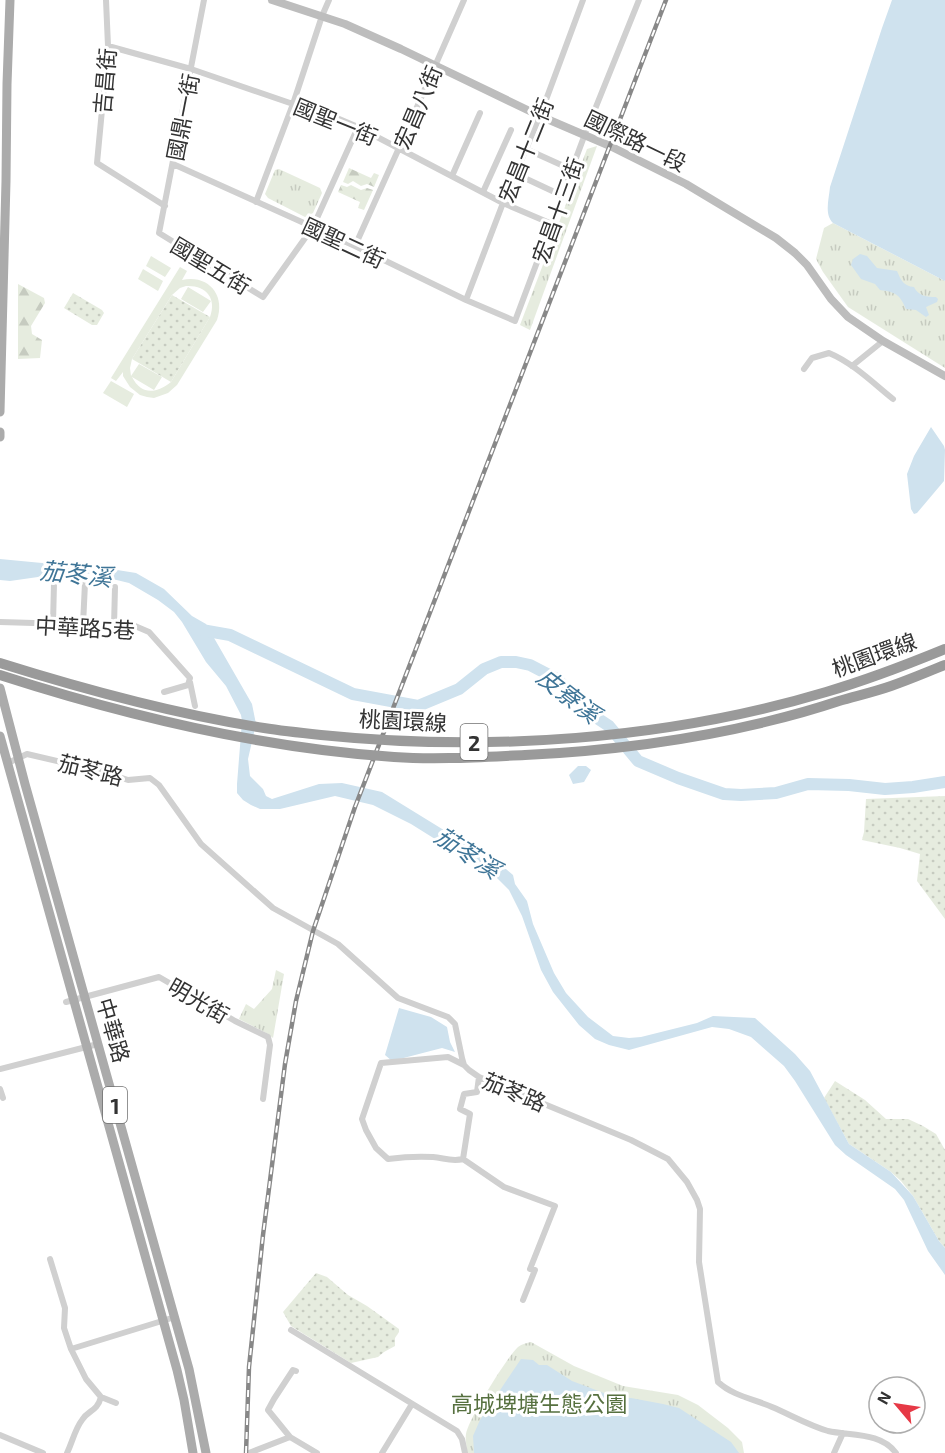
<svg xmlns="http://www.w3.org/2000/svg" width="945" height="1453" font-family="'Exo 2','Noto Sans TC',sans-serif">
<style>
.grass{fill:url(#grass-dots)}
.forest{fill:url(#forest-firs)}
.park{fill:url(#park-tufts)}
.pitch{fill:#e6ecdf;fill-rule:evenodd}
.water{fill:#cfe2ee}
.lines{fill:none;stroke-linecap:round;stroke-linejoin:round}
.river{stroke:#cfe2ee;stroke-width:12}
.street{stroke:#d0d0d0;stroke-width:6}
.secondary{stroke:#bdbdbd;stroke-width:8}
.primary{stroke:#ababab;stroke-width:9}
.rail-casing{stroke:#888;stroke-width:4.5}
.rail{stroke:#fff;stroke-width:2;stroke-dasharray:7;stroke-linecap:butt}
.highway-bridge{stroke:#9a9a9a;stroke-width:10}
.labels{text-anchor:middle;dominant-baseline:central;stroke-width:6;stroke-linejoin:round;paint-order:stroke}
.shield{fill:#fff;stroke:#707070;stroke-width:1.5}
.shield-label{font-size:21px;font-weight:bold;fill:#333}
.street-label{font-size:22px;fill:#333;stroke:#fff}
.park-label{font-size:22px;fill:#56703f;stroke:#fff}
.water-label{font-size:24px;font-style:italic;fill:#3f7597;stroke:#fff}
</style>
<defs>
<pattern id="grass-dots" width="8" height="8" patternUnits="userSpaceOnUse" patternTransform="scale(1.5)"><rect width="8" height="8" fill="#e6ecdf"/><path d="M2 2h.1M6 6h.1" fill="none" stroke="#c6cbc0" stroke-width="1.8" stroke-linecap="round"/></pattern>
<pattern id="forest-firs" width="22" height="20" patternUnits="userSpaceOnUse" patternTransform="scale(1.5)"><rect width="22" height="20" fill="#e6ecdf"/><path d="M5 1l3.5 6h-7zM16 11l3.5 6h-7z" fill="#c6cbc0"/></pattern>
<pattern id="park-tufts" width="24" height="20" patternUnits="userSpaceOnUse" patternTransform="scale(1.5)"><rect width="24" height="20" fill="#e6ecdf"/><path d="M3 7l-1-3M5 7V3M7 7l1-3M15 17l-1-3M17 17v-4M19 17l1-3" fill="none" stroke="#c6cbc0"/></pattern>
</defs>
<rect width="100%" height="100%" fill="#fff"/>
<path class="grass" d="M73 293 102 310 104 313 97 325H92L64 308Z
M172 295 210 317 171 382 132 359Z
M945 796V919L917 881 920 854 900 848 862 840 864 832 866 799Z
M835 1081 865 1100 886 1119H908L923 1126 936 1134 945 1150V1248L939 1241 913 1196 901 1181 891 1172 849 1144 824 1098Z
M316 1273 327 1277 348 1295 367 1306 399 1329V1332L395 1338V1346L384 1352 378 1357 351 1363 291 1326 283 1312Z"/>
<path class="forest" d="M349 168 371 178 374 173 379 175 374 187 367 184 361 186 353 181 348 184 343 182Z
M341 185 347 187 351 185 361 190 367 188 373 190 364 210 358 208 360 202 338 192Z
M18 284 44 298 45 303 31 326 32 334 42 340 40 358 18 359Z"/>
<path class="park" d="M597 146 530 330 520 325 587 149Z
M279 169 320 188 322 193 313 213 305 217 268 198 265 194 275 170Z
M833 223 945 281V368L848 307 823 272 816 259 824 228Z
M276 970 284 974 273 1038 268 1034 239 1019 246 1004 254 1009 272 989Z
M531 1342 574 1366 623 1386 678 1395 698 1405 728 1428 742 1442 744 1453H467C467 1447 465 1440 466 1434 468 1420 507 1357 518 1347 522 1344 527 1343 531 1342Z"/>
<path class="pitch" d="M151 256 171 268 165 277 146 266Z
M180 267 187 271 182 280C208 274 226 295 217 320L177 385 168 393 154 398 147 397 140 395 130 387 123 376V372L116 381 111 378ZM186 286C206 285 217 298 210 317L171 382C156 394 141 395 132 377L154 390 162 377 139 364 131 376 130 368 132 359 172 295 180 288Z
M143 269 163 281 158 291 138 279Z
M188 287 211 301 203 312 181 299Z
M111 381 134 394 127 407 103 393Z"/>
<path class="water" d="M892 0H945V281L833 223C824 214 829 199 830 187L882 28Z
M860 254 867 256 877 268 897 271C901 280 903 286 914 287 918 296 927 297 936 297L938 299 937 302 926 307 929 315 926 317 916 310 906 309C900 295 896 292 880 290L875 284 861 279 851 265 853 259Z
M931 427 944 446 945 450 944 481 917 513 914 514 911 509 907 474 914 456Z
M0 559 42 563 86 565 136 573 164 589 192 616 206 624 252 704 256 724 248 759 250 776 263 789 266 796 272 799 319 784 342 783 382 792 473 848 492 857 513 875 515 884 527 901 533 924 554 973 566 993 588 1017 613 1036 629 1038 641 1037 697 1023 713 1016 755 1018 795 1054 810 1071 849 1144 891 1172 913 1196 939 1241 945 1248V1275L928 1251 904 1200 895 1189 846 1155 835 1145 795 1081 784 1066 751 1037 729 1029 712 1027 629 1050 609 1045 595 1039 579 1025 553 992 541 970 522 916 509 890 491 872 467 859 411 824 373 805 335 796 280 809H260L251 805 243 800 237 793V784L242 721 241 715 226 686 206 662 182 622 174 612 158 600 129 583 92 574 73 572 10 581 0 580Z
M578 766H586L591 770 584 782 573 784 569 775Z
M399 1008 431 1017 447 1027 450 1042 455 1052 442 1048 392 1061 385 1055Z
M521 1359 533 1360 539 1365H547L572 1381 617 1398H631L663 1404 679 1408 731 1442 739 1453H474L473 1436 480 1420Z"/>
<g class="lines">
<path class="river" d="M196 629 230 635 353 694 418 706 459 689 484 669 501 662H516L530 665 557 679 591 714 609 726 638 761 678 778 724 794 741 795 776 793 808 784 849 785 885 789 913 787 945 782"/>
<path class="street" d="M106 0 108 46 97 163 165 206
M204 0 159 233 263 297 313 227 358 127
M108 46 191 69 293 104 325 113 358 127 503 203 552 224
M526 149 568 168
M173 164 355 246 466 300 515 321 585 134 639 0
M516 174 563 196
M452 176 480 113
M483 192 511 130
M256 202 293 104 322 16 329 0
M355 246 399 148 464 0
M466 300 503 203 540 116 583 0
M852 366 883 341
M804 369 812 358 829 353C853 363 873 383 893 399
M0 622 135 626 149 632 190 678 188 685 164 692
M53 624 54 583
M83 625 85 583
M114 626 115 587
M190 682 195 706
M8 763 27 754 104 772 128 780 150 778 159 785 201 844 273 908 338 944 398 998 448 1017 455 1024 462 1058 464 1065 469 1070 479 1077 631 1140 668 1159 687 1182 697 1200 700 1209 699 1262 718 1382C733 1396 754 1399 772 1407 791 1415 808 1425 828 1431 851 1436 881 1432 896 1453
M66 1002 159 977 235 1021 268 1037 270 1045 263 1099
M0 1069 98 1044
M479 1077 477 1092 464 1094 460 1109 470 1114 463 1159 504 1187 555 1206 530 1269 535 1270 523 1300
M0 1089 3 1098
M463 1159C452 1162 444 1158 433 1157 417 1156 403 1157 388 1159L376 1148 366 1130 362 1119 381 1063 448 1057 464 1065
M50 1259 65 1308 64 1328 71 1349 86 1379 101 1397 116 1403
M291 1330 457 1431 462 1439 465 1453
M71 1349 175 1317
M0 1435 43 1453
M290 1437 268 1410 274 1399 293 1370 296 1371
M67 1453C72 1443 75 1429 82 1420 88 1410 97 1412 101 1397
M249 1453 290 1437 317 1453
M382 1453 412 1404
M834 1453 843 1433"/>
<path class="secondary" d="M272 0 345 24 401 49 540 116 610 146 686 184 776 238 795 253 807 265 831 299 848 317 883 341 945 376"/>
<path class="primary" d="M0 412 6 181 7 84 10 0
M0 432V437
M0 688 25 784 189 1369 206 1453
M0 736 177 1370 184 1400 193 1453"/>
<g class="rail-casing">
<path id="rail" d="M246 1453 249 1367 263 1235 285 1064 296 1001 313 931 355 807 666 0"/>
</g>
<use href="#rail" class="rail"/>
<path class="highway-bridge" d="M0 663C86 690 174 714 264 728 283 731 302 733 321 735 488 752 666 740 826 692 867 680 906 665 945 649
M0 675C127 716 260 748 394 757 437 760 481 757 525 755 605 751 686 741 765 722 790 716 815 709 839 701 856 696 874 692 891 686 909 680 927 672 945 665"/>
</g>
<g class="labels">
<g class="shield">
<rect x="460.5" y="724" width="27" height="36" rx="4.5"/>
<rect x="103" y="1087" width="24" height="36" rx="4.5"/>
</g>
<g class="shield-label">
<text x="474" y="742">2</text>
<text x="115" y="1105">1</text>
</g>
<g class="street-label">
<text transform="translate(104 81) rotate(-85)">吉昌街</text>
<text transform="translate(417 107) rotate(-67)">宏昌八街</text>
<text transform="translate(182 117) rotate(-79)">國鼎一街</text>
<text transform="translate(336 121) rotate(22)">國聖一街</text>
<text transform="translate(636 140) rotate(26)">國際路一段</text>
<text transform="translate(525 150) rotate(-68)">宏昌十二街</text>
<text transform="translate(557 210) rotate(-70)">宏昌十三街</text>
<text transform="translate(344 242) rotate(25)">國聖二街</text>
<text transform="translate(211 265) rotate(31)">國聖五街</text>
<text transform="translate(85 627) rotate(3)">中華路5巷</text>
<text transform="translate(874 654) rotate(-20)">桃園環線</text>
<text transform="translate(403 720) rotate(3)">桃園環線</text>
<text transform="translate(91 769) rotate(14)">茄苳路</text>
<text transform="translate(199 1000) rotate(30)">明光街</text>
<text transform="translate(114 1030) rotate(74)">中華路</text>
<text transform="translate(515 1091) rotate(23)">茄苳路</text>
</g>
<g class="park-label">
<text x="539" y="1403">高城埤塘生態公園</text>
</g>
<g class="water-label">
<text transform="translate(76 573) rotate(6)">茄苳溪</text>
<text transform="translate(569 695) rotate(38)">皮寮溪</text>
<text transform="translate(468 852) rotate(33)">茄苳溪</text>
</g>
</g>
<g transform="translate(897 1405) rotate(299)"><circle r="28" fill="#ffffff" stroke="#adadad" stroke-width="1.5"/>
<path d="M0-4.5L10 22L0 15L-10 22Z" fill="#e63946"/>
<text y="-9" font-size="16" font-weight="bold" text-anchor="middle" fill="#333333">N</text>
</g>
</svg>
